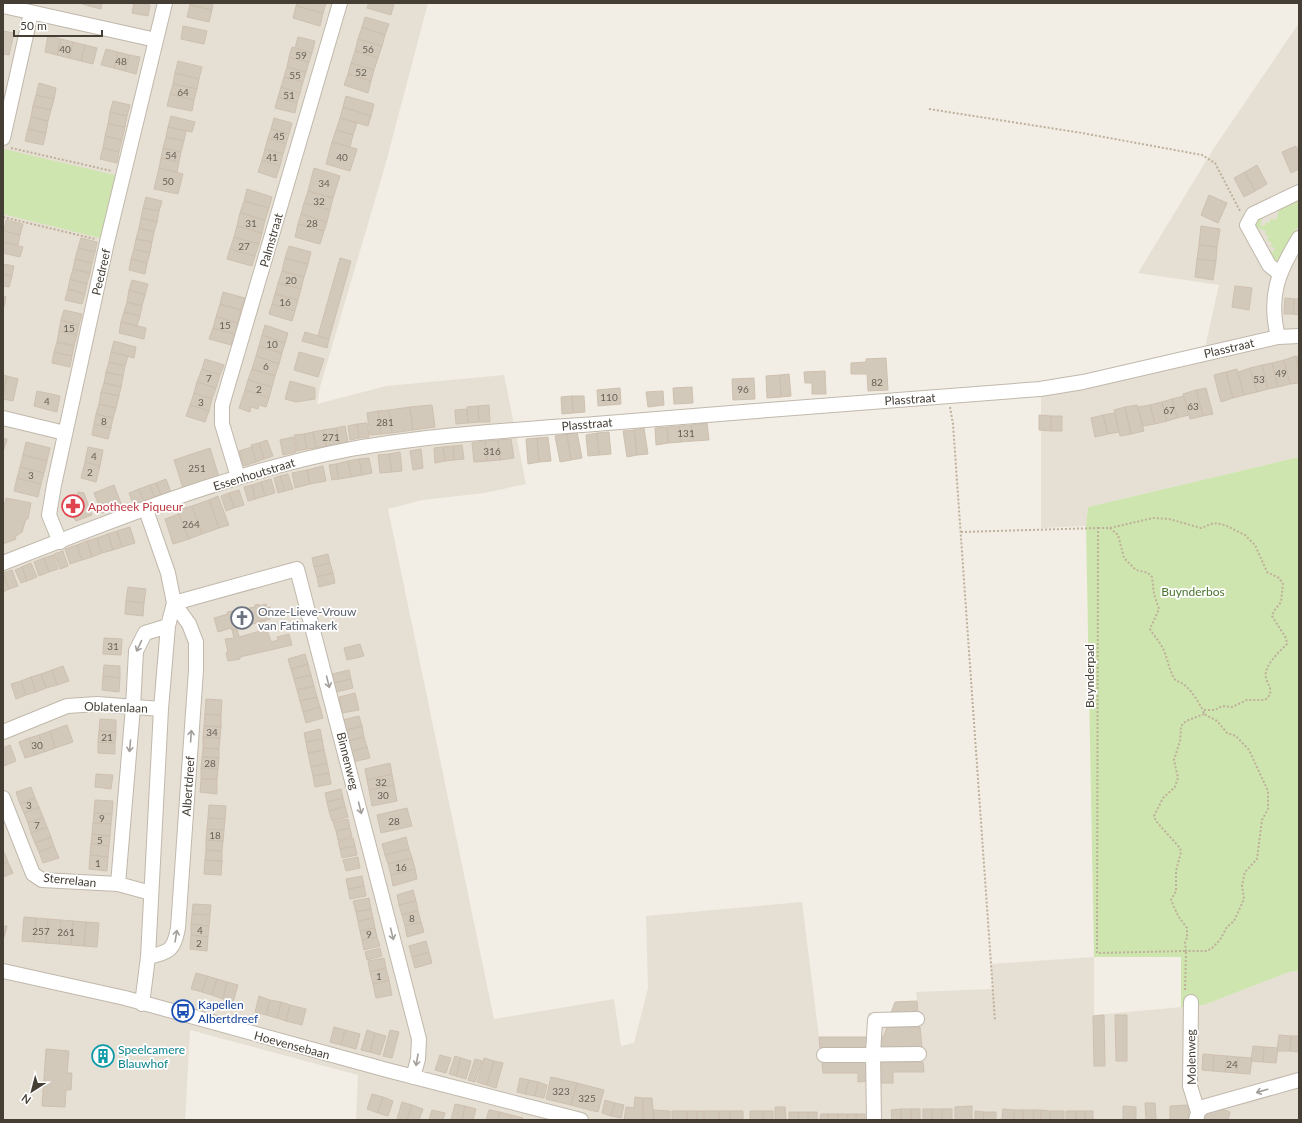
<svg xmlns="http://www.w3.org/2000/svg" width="1302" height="1123" font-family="Lato,sans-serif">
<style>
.residential{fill:#e6dfd4}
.green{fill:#cfe5af}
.building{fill:#d3c9bb;stroke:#cec0af}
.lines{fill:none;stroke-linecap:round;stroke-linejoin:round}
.minor-casing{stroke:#c0b8ab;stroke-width:16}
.path{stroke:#beb09a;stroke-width:2;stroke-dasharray:2 2;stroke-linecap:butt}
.minor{stroke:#fff;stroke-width:14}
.oneway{stroke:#a29e9a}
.labels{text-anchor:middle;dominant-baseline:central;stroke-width:3.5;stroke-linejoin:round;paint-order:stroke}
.number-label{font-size:10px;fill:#686156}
.street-label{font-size:12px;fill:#443e35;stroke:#fff}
.health-label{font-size:12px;fill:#be3a42;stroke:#fff;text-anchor:start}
.park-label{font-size:12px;fill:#49732b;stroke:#fff}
.worship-label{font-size:12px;fill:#5b616d;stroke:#fff;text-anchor:start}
.transit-label{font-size:12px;fill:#164399;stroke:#fff;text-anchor:start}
.culture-label{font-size:12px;fill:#0d838f;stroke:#fff;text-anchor:start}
</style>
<rect width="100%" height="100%" fill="#f2eee5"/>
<path class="residential" d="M3 3H428L385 166 320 387 317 404 386 386 504 375 526 484 484 493 422 500 388 509 494 1019 614 999 621 1046 634 1043 648 988 646 916 802 902 819 1037H868V1013H891L895 1002 917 1001 916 992 993 989 991 964 1094 957V1015L1204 1005 1289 972 1299 971V1120H356L358 1075 190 1030 185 1120H3Z
M1299 23V457L1088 507 1086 526 1041 528V395L1209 360 1206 343 1219 285 1138 273 1214 148Z"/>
<path class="green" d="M4 149 119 176 104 239 3 214Z
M1299 197V225L1277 261H1274L1266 249 1273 252 1275 248 1270 246 1272 243 1267 240 1269 236 1265 235 1266 231 1254 227 1256 220 1263 216 1260 225 1264 226 1266 222 1269 223 1271 219 1276 220 1280 207Z
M1299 457V971L1289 972 1204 1005 1181 1007V957H1094L1086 526 1088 507Z"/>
<path class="building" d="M79 3H90L89 6Z
M90 3H102L101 9 89 6Z
M134 3 150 5 148 16 132 13Z
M190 3H213L212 10 190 5Z
M297 3H326L323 13 296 6Z
M369 3H392L394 4 391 15 367 8Z
M190 5 212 10 209 22 187 17Z
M296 6 323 13 320 26 293 18Z
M365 17 389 24 385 35 362 27Z
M183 26 207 31 204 44 181 39Z
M362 27 385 35 382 46 358 39Z
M3 31 14 33 9 55 3 54Z
M48 36 61 39 57 55 45 52Z
M298 37 315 41 312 53 295 48Z
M61 39 73 42 69 58 57 55Z
M358 39 382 46 378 58 355 51Z
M73 42 85 45 81 61 69 58Z
M85 45 97 48 93 64 81 61Z
M292 47 312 53 309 62 289 57Z
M106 49 118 52 114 68 101 65Z
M355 51 378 58 374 70 351 63Z
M118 52 129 55 125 71 114 68Z
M129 55 140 57 136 74 125 71Z
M289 57 309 62 306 72 287 67Z
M178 61 202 67 199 79 175 73Z
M351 63 374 70 371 81 348 74Z
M287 67 306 72 303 82 284 77Z
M175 73 199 79 197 89 173 84Z
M348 74 371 81 368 93 344 85Z
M284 77 303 82 300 93 281 87Z
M39 83 56 88 54 99 36 95Z
M173 84 197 89 194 100 170 94Z
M281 87 300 93 297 103 278 97Z
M170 94 194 100 192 111 167 106Z
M36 95 54 99 51 110 33 106Z
M346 96 374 104 371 116 343 107Z
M278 97 297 103 295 113 275 108Z
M113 101 130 105 127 116 110 112Z
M33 106 51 110 48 121 31 117Z
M343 107 371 116 368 126 340 118Z
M110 112 127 116 125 127 108 124Z
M171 116 195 122 192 132 168 127Z
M31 117 48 121 46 133 28 129Z
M274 118 292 123 289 134 271 129Z
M340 118 357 123 353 135 336 130Z
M108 124 125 127 122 140 105 136Z
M168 127 186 131 184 141 166 137Z
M28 129 46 133 43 145 25 141Z
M271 129 289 134 286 144 268 138Z
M336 130 353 135 350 147 332 142Z
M105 136 122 140 119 152 103 148Z
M166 137 184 141 181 152 163 148Z
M268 138 286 144 283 154 265 149Z
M332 142 357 149 350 171 326 164Z
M1296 146 1299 152V169L1291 173 1282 152Z
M103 148 119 152 117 163 100 159Z
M163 148 181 152 179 162 161 158Z
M265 149 283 154 280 166 262 160Z
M161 158 179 162 177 172 159 168Z
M262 160 280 166 276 178 258 172Z
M1257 165 1267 184 1255 191 1245 172Z
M159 168 183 174 178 194 154 189Z
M314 168 340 176 333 198 308 191Z
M1245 172 1255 191 1244 197 1234 178Z
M247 189 272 197 269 208 244 201Z
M308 191 333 198 330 210 304 203Z
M1209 195 1227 203 1218 223 1201 215Z
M146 197 162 201 159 211 143 208Z
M244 201 269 208 265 220 240 213Z
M304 203 330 210 327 222 301 214Z
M143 208 159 211 157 222 141 218Z
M240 213 265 220 262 233 237 226Z
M301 214 327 222 324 231 298 224Z
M141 218 157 222 154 232 139 228Z
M6 220 23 224 20 235 4 231Z
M298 224 324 231 320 244 295 237Z
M237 226 262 233 259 244 234 237Z
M1201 226 1220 229 1217 247 1199 245Z
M139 228 154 232 152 242 136 239Z
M4 231 20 235 18 245 3 242Z
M234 237 259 244 255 256 230 249Z
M81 238 97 242 95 252 78 248Z
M136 239 152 242 150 253 134 249Z
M3 242 23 247 20 257 3 253Z
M1199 245 1217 247 1216 261 1197 259Z
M289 246 311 252 308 264 285 258Z
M78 248 95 252 92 263 75 259Z
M134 249 150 253 147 263 131 259Z
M230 249 255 256 252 266 227 259Z
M285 258 308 264 304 277 282 271Z
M340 258 351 261 329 339 318 336Z
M75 259 92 263 90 273 73 269Z
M131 259 147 263 145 274 129 270Z
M1197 259 1216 261 1213 280 1195 277Z
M3 264 14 266 12 276 3 274Z
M73 269 90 273 87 284 70 279Z
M282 271 304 277 301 289 278 283Z
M3 274 12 276 9 287 3 286Z
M70 279 87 284 85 294 68 289Z
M132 280 148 284 145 295 129 290Z
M278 283 301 289 298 300 275 294Z
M1235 286 1252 288 1249 310 1232 307Z
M68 289 85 294 82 304 65 300Z
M129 290 145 295 142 306 127 302Z
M223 292 245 298 241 310 220 304Z
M275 294 298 300 295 311 272 304Z
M3 296 6 297 4 307H3Z
M1285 298 1294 299 1293 314H1284Z
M1294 299H1299V315L1293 314Z
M127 302 142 306 140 316 124 312Z
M220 304 241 310 238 323 216 317Z
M272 304 295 311 292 321 269 314Z
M64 310 82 314 79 325 61 320Z
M124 312 140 316 137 326 121 322Z
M216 317 238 323 235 334 213 328Z
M61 320 79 325 77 335 59 331Z
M121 322 146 328 144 339 119 333Z
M265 325 288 333 285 343 262 335Z
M213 328 235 334 231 345 209 339Z
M59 331 77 335 74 346 57 342Z
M305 332 329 339 327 348 302 341Z
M262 335 285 343 282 353 259 346Z
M114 341 136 347 134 358 111 352Z
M57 342 74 346 72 356 54 352Z
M259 346 282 353 279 364 256 356Z
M54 352 72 356 70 367 52 363Z
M111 352 128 356 125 366 109 362Z
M299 352 324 359 318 377 294 370Z
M256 356 279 364 275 376 252 369Z
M1296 356 1299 357V371Z
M1296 356 1299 383 1290 384 1284 360Z
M886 358 888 390 868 391 867 374H851V363L866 362V359Z
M205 359 224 365 220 375 202 369Z
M1284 360 1290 384 1278 387 1272 363Z
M109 362 125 366 123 376 106 372Z
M1272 363 1278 387 1268 389 1262 365Z
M1262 365 1268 389 1257 392 1250 368Z
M1250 368 1257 392 1244 395 1238 372Z
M202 369 220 375 216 388 197 382Z
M252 369 275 376 272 387 248 380Z
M1237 369 1244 395 1233 398 1226 372Z
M825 371 826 394H812V383H805L804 372Z
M106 372 123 376 121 387 104 383Z
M1226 372 1233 398 1221 402 1214 375Z
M789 374 791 396 781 397 780 375Z
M3 375 7 376 3 391Z
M780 375 781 397 767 398 766 376Z
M7 376 18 379 13 401 3 399Z
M754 378 755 399 733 400 732 379Z
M248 380 272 387 269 398 245 390Z
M290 381 315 388V399L296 402 285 399Z
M197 382 216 388 212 399 194 393Z
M104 383 121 387 119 396 101 392Z
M692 387 693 403 674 404 673 388Z
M620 388 621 404 598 406 597 390Z
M1206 388 1213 414 1203 416 1196 390Z
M245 390 269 398 266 407 259 405 258 409 251 407 250 412 239 408Z
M1196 390 1203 416 1190 419 1183 394Z
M37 391 60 396 57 412 34 406Z
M663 391 664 405 648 407 646 392Z
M101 392 119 396 116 408 99 404Z
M194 393 212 399 209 411 190 405Z
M572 396H584L585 412 573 413Z
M572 396 573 413 562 414 561 397Z
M1184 396 1189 415 1177 418 1172 399Z
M1172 399 1177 418 1167 421 1162 402Z
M1162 402 1167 421 1155 424 1150 405Z
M99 404 116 408 113 418 96 414Z
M190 405 209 411 205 422 186 416Z
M432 405 435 427 413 430 410 407Z
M489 405 490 422H479L478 406Z
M1137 405 1144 431 1131 434 1125 407Z
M1150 405 1155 424 1143 426 1138 407Z
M478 406 479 422 468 423 467 407Z
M410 407 413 430 392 433 389 410Z
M1125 407 1131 434 1120 436 1114 410Z
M467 409 468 423 456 424 455 410Z
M389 410 392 433 381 434 378 411Z
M378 411 381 434 370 435 367 413Z
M1115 413 1119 432 1108 434 1103 415Z
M96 414 113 418 111 428 94 424Z
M1039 415 1051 416V431L1039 430Z
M1103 415 1108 434 1095 437 1091 418Z
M1051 416H1062V431H1051Z
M367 423 369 437 359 438 357 424Z
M707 423 709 440 693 441 691 425Z
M94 424 111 428 108 439 92 435Z
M357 424 359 438 350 440 348 426Z
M691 425 693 441 681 442 679 426Z
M345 426 348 442 339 444 336 428Z
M679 426 681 442 668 443 667 427Z
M667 427 668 443 656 445 655 428Z
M336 428 339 444 326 446 323 430Z
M644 428 648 454 637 455 634 430Z
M323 430 326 446 316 448 313 432Z
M634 430 637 455 627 457 623 431Z
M313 432 316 448 307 449 304 434Z
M577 432 582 458 571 460 567 434Z
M609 432 611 454 599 455 597 433Z
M597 433 599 455 588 456 586 435Z
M304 434 307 449 297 451 294 435Z
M567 434 571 460 560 462 555 436Z
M293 437 296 452 283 455 280 440Z
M548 437 551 461 539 462 537 438Z
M3 438 7 439 3 452Z
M537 438 539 462 528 464 526 439Z
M511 439 514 458 500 460 498 440Z
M267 440 273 456 264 459 259 443Z
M498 440 500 460 487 461 485 441Z
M485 441 487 461 474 462 472 443Z
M26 442 50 448 47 461 23 455Z
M259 443 264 459 256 462 251 445Z
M462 445 464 459 454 460 453 446Z
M453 446 454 460 445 461 443 447Z
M88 447 103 450 100 466 85 462Z
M252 447 256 462 244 466 239 451Z
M443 447 445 461 435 463 434 448Z
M210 448 219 477 183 488 174 460Z
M421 449 423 468 413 470 410 451Z
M400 452 402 471 392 472 389 454Z
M389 454 392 472 380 473 378 455Z
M23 455 47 461 44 473 20 467Z
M369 458 372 473 362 475 359 459Z
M359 459 362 475 351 477 348 461Z
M348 461 351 477 339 479 336 464Z
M85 462 100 466 96 482 81 478Z
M336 464 339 479 332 480 329 465Z
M323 466 326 481 310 484 307 470Z
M20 467 44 473 41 484 17 478Z
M307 470 310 484 295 488 292 473Z
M288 474 293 489 285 491 280 476Z
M280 476 285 491 278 493 274 478Z
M17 478 41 484 38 497 14 491Z
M166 479 172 495 163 499 156 483Z
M271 479 275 493 265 496 261 482Z
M261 482 265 496 255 499 252 485Z
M156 483 163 499 156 501 150 485Z
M114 485 122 506 102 513 94 493Z
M150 485 156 501 145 505 139 489Z
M252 485 255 499 248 501 244 487Z
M139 489 145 505 135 509 129 493Z
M239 490 244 505 234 508 229 493Z
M78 492 84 493 92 515 76 521 72 516Z
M229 493 234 508 226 511 221 496Z
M218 496 229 525 219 528 209 500Z
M6 498 31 503 28 519H26L22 532 15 537 16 539 3 544V510Z
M209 500 219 528 202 534 192 506Z
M192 506 202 534 189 539 177 510Z
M179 514 189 539 173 544 165 519Z
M130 527 135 543 122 547 117 531Z
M117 531 122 547 113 550 108 534Z
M108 534 113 550 102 553 97 538Z
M97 538 102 553 92 557 87 541Z
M87 541 92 557 82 560 77 545Z
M77 545 82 560 70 564 65 549Z
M63 551 68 566 60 569 54 554Z
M328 554 330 563 314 567 312 558Z
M53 555 58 569 49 572 44 558Z
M44 558 49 572 39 576 34 562Z
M31 563 37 577 27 581 22 567Z
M330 563 333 573 317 577 314 567Z
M22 567 27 581 21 583 15 570Z
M12 570 18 586 9 589 3 573Z
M333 573 335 583 319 587 317 577Z
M3 574 9 589 3 592Z
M128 587 146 589 144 603 126 601Z
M126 601 144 603 143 616 125 614Z
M259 604V606L266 604 267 608 270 607 272 614H269L270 619 232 630 231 628 218 632 214 618 228 614 227 612 255 607V605Z
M264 620 271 642 278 640 277 637 289 634 292 645 240 657V659L228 661 226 653 228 652 225 639 234 638 232 630 237 629 239 637 260 631 258 621Z
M104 638 122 639 121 655 103 654Z
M360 644 364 656 347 660 344 648Z
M305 654 308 664 291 669 288 659Z
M308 664 311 675 294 679 291 669Z
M104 665 120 666V678L103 676Z
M63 666 69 681 57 685 52 670Z
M52 670 57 685 46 688 41 674Z
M349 670 351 679 334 683 332 674Z
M41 674 46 688 36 692 31 677Z
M311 675 314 686 297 690 294 679Z
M103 676 120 678 119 692 102 690Z
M31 677 36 692 26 695 21 681Z
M351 679 353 688 336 692 334 683Z
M21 681 26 695 16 699 11 684Z
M314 686 317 697 300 701 297 690Z
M355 693 359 710 342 713 339 697Z
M317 697 320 707 303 712 300 701Z
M206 699 222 700 221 715 205 714Z
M320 707 323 718 306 723 303 712Z
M205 714 221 715V727L204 726Z
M359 716 362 726 346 730 343 720Z
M100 719 116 720V732L99 731Z
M67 725 73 742 55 748 50 731Z
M204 726 221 727 220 738 203 737Z
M362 726 364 737 348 741 346 730Z
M320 729 322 739 306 742 304 733Z
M50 731 55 748 44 752 39 735Z
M99 731 116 732 115 743 98 742Z
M39 735 44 752 35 755 29 738Z
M203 737 220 738 219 749 203 748Z
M364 737 367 747 351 751 348 741Z
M29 738 35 755 25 758 19 742Z
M322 739 324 750 308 753 306 742Z
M98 742 115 743V754L98 753Z
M10 745 16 761 4 766 3 748Z
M367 747 370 758 353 762 351 751Z
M203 748 219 749V758L202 757Z
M324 750 327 763 311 767 308 753Z
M202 757 219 758 218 769 201 768Z
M327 763 329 773 313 776 311 767Z
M390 763 392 774 367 780 365 769Z
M201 768 218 769 217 779H201Z
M329 773 331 784 315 787 313 776Z
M96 774 113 775 111 789 95 787Z
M392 774 394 785 369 790 367 780Z
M201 779H217V794L200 792Z
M394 785 397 801 372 806 369 790Z
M31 787 35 798 20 804 16 792Z
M341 789 343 798 327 802 325 793Z
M35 798 39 807 24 813 20 804Z
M343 798 345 806 329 811 327 802Z
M95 800 113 801 112 814 94 813Z
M209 805 226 806 225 819 208 818Z
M345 806 348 817 332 821 329 811Z
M39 807 43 817 28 823 24 813Z
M407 808 412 826 381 833 377 815Z
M94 813 112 814 111 824 93 823Z
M43 817 47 827 31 833 28 823Z
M208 818 225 819 224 830 207 829Z
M348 819 350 828 336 831 333 822Z
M93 823 111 824 110 836 92 834Z
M47 827 51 837 35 843 31 833Z
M350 828 352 837 338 840 336 831Z
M207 829 224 830 223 841 206 840Z
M92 834 110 836 109 846 91 844Z
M51 837 54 846 39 852 35 843Z
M406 837 409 849 385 855 382 844Z
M353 838 355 846 340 849 338 841Z
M206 840 223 841 222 851 206 850Z
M91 844 109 846 108 857 90 855Z
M54 846 59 858 43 863 39 852Z
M355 846 357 855 342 858 340 849Z
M409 849 412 858 388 864 385 855Z
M206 850 222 851V861L205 860Z
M4 852 8 862 3 864V853Z
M90 855 108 857 107 871 89 869Z
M358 857 360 868 346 871 343 860Z
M412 858 415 869 391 875 388 864Z
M205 860 222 861 221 875 204 874Z
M8 862 13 873 3 877V864Z
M415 869 417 879 393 886 391 875Z
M362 876 364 886 348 889 346 879Z
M364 886 366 896 350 899 348 889Z
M413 890 416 901 399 905 397 895Z
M369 898 371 909 356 912 353 901Z
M416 901 418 911 402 915 399 905Z
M193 904 211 905 210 915 192 914Z
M371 909 373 918 358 921 356 912Z
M418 911 421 922 405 926 402 915Z
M192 914 210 915 209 926 191 924Z
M24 917 36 918 34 942 22 941Z
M36 918 48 919 46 943 34 942Z
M373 918 375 928 360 931 358 921Z
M48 919 61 920 59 944 46 943Z
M61 920 73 921 71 945 59 944Z
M73 921 86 922 84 946 71 945Z
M86 922 99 923 97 947 84 946Z
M421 922 424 932 407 937 405 926Z
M191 924 209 926 208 937 191 935Z
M3 926H7L3 941Z
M375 928 377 937 362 940 360 931Z
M191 935 208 937 207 951 190 949Z
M377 937 380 946 364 950 362 940Z
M426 941 429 952 412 957 409 946Z
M380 948 382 956 367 960 365 952Z
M429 952 432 963 415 968 412 957Z
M384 958 386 968 370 972 368 961Z
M386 968 389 980 373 984 370 972Z
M196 973 207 976 202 992 191 989Z
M207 976 217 979 212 995 202 992Z
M217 979 227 982 223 999 212 995Z
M389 980 392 995 376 998 373 984Z
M227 982 238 985 233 1002 223 999Z
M259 996 270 1000 266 1015 255 1012Z
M270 1000 281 1002 277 1018 266 1015Z
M917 1001 918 1013H891L895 1002Z
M281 1002 290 1005 286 1021 277 1018Z
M290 1005 306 1009 302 1025 286 1021Z
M1104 1015 1105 1066H1094L1093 1016Z
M1115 1015H1127V1061H1116Z
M334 1027 345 1030 341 1045 330 1042Z
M887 1027H920L922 1048H879V1037L884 1036Z
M345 1030 360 1034 356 1049 341 1045Z
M367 1030 375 1033 370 1052 361 1050Z
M390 1030 399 1032 392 1058 383 1056Z
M375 1033 386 1036 380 1055 370 1052Z
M1279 1035 1291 1036 1290 1051H1277Z
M1291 1036H1299V1052L1290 1051Z
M819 1037H869V1048H820Z
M1253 1046 1264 1047 1263 1062 1251 1061Z
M1264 1047 1278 1048 1276 1063 1263 1062Z
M96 1048 113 1051 110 1065 94 1062Z
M46 1049 69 1051 67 1073H72L71 1090H66L65 1107 42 1106Z
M1203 1054 1214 1055 1213 1071 1202 1070Z
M440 1055 451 1058 446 1073 435 1070Z
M1214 1055 1227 1056 1225 1072 1213 1071Z
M455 1056 461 1058 456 1076 449 1074Z
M1227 1056 1238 1057 1237 1073 1225 1072Z
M1238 1057 1252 1058 1250 1074 1237 1073Z
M461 1058 471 1061 466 1079 456 1076Z
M484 1058 494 1061 487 1085 477 1082Z
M475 1059 482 1061 475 1082 468 1080Z
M494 1061 503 1063 496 1088 487 1085Z
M822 1062H869V1081L858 1082V1073H823Z
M879 1062H923L924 1072H893V1083H881Z
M551 1077 577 1083 571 1105 546 1099Z
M520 1078 529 1080 525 1094 517 1092Z
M529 1080 538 1082 535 1096 525 1094Z
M538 1082 547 1085 544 1098 535 1096Z
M577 1083 604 1090 598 1112 571 1105Z
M372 1094 383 1097 378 1113 367 1109Z
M383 1097 393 1101 388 1116 378 1113Z
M635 1097 643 1098V1120H624L626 1107 634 1108Z
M643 1098H652L654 1120H643Z
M605 1100 615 1103 611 1116 602 1113Z
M402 1102 412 1105 407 1120 397 1119Z
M615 1103 624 1105 621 1118 611 1116Z
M1145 1103H1155L1156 1120H1146Z
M455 1104 465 1106 462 1120H451Z
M412 1105 423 1109 419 1120H407Z
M1188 1105 1189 1120H1170V1106Z
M465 1106 476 1109 473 1120H462Z
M972 1106V1120H955V1107Z
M1123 1106 1136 1107V1120H1123Z
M775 1107H785L786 1120H775Z
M1219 1108 1230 1112 1228 1120H1201L1205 1111Z
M901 1109H911V1120H901Z
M901 1109V1120H892L891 1110Z
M911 1109H920V1120H911Z
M923 1109H932V1120H923Z
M932 1109H942V1120H932Z
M942 1109H952V1120H942Z
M1003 1109 1014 1110V1120H1002Z
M432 1110 445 1113 443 1120H429Z
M489 1110 500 1112 498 1120H486Z
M653 1110 670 1111V1120H654Z
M1014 1110H1023V1120H1014Z
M1023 1110H1034L1033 1120H1023Z
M1034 1110H1041V1120H1033Z
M1041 1110 1050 1111V1120H1041Z
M672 1111H687V1120H672Z
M687 1111H697V1120H687Z
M697 1111H704V1120H697Z
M704 1111H719V1120H704Z
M719 1111H730V1120H719Z
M730 1111H743V1120H730Z
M750 1111H763V1120H750Z
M763 1111H773V1120H763Z
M975 1111 984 1112 983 1120H975Z
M1050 1111H1064V1120H1050Z
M1066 1111H1076V1120H1066Z
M1076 1111H1085V1120H1076Z
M1085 1111H1093V1120H1085Z
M500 1112 511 1115 510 1120H498Z
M789 1112H798L799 1120H789Z
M798 1112H808V1120H799Z
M808 1112H817V1120H808Z
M984 1112H996V1120H983Z
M821 1114H828V1120H820Z
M828 1114H838V1120H828Z
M838 1114H848L847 1120H838Z
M848 1114H856V1120H847Z
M856 1114H865V1120H856Z
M511 1115 523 1118 522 1120H510Z"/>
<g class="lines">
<g class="minor-casing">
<path id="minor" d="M3 6 156 40
M3 138 31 13
M1279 273 1269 265 1247 225 1253 214 1299 192
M1278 337C1268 296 1278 272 1299 238
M3 418 65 433
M238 477 222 424V405L340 3
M146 510 168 573 174 603 189 624 196 642V670L178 928C174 950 170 952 148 957
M60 542 49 515 54 485 107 242 165 3
M3 563C116 519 231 472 351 449 429 435 515 430 595 424 743 411 892 401 1040 389L1083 382 1278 337 1299 336
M174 603 297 569 419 1039 418 1059 413 1077
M3 732 67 706 97 704 161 709
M3 798 33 874 42 880 118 884
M151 893 118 884 133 707 136 651 145 633 168 626
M3 971 125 998 387 1070 581 1120
M1191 1002 1190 1086 1198 1112
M142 1004 148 957 161 709 168 626 174 603
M824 1055 919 1054
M874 1120 873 1054 875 1020 917 1019
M1196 1120 1198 1112 1203 1107 1299 1080"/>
</g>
<path class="path" d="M929 109 1082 133 1202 155 1215 163 1240 211
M11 148 112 171
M3 217 95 239
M950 407 953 424 995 1021
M1098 528H1110L1153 518 1169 519 1201 528 1214 523 1225 525 1245 535 1255 545 1267 572 1279 578 1283 584 1281 602 1274 611 1272 616 1286 638 1287 644C1280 651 1268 662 1266 672 1263 682 1278 690 1265 700H1247L1232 707 1222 706 1215 710H1203L1204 714 1217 721 1227 733 1236 736 1249 750 1268 791V809L1262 820 1257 859 1245 872 1242 885 1244 899 1234 921 1227 927 1220 940 1212 948 1207 951H1186L1185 942 1187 938V928L1178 916 1171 900 1176 891V871L1181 852 1180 848 1156 821 1154 816 1163 798 1175 787 1178 778 1174 760 1180 741 1181 726 1186 721 1204 714
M1110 528 1118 535 1124 558 1136 570 1148 573 1152 577 1154 594 1159 609 1150 629C1153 635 1158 639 1161 645 1168 656 1168 670 1176 681 1188 683 1197 700 1203 710
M961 532 1098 528 1097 953 1186 951 1185 992"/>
<use href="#minor" class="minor"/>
</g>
<defs><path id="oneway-shaft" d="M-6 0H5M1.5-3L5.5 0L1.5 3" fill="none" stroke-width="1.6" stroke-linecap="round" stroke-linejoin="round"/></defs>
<g class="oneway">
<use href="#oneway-shaft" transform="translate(139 646) rotate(115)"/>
<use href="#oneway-shaft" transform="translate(328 682) rotate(76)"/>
<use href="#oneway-shaft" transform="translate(191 736) rotate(-86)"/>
<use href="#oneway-shaft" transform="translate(130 746) rotate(95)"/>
<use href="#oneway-shaft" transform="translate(360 808) rotate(76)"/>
<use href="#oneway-shaft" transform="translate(392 934) rotate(76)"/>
<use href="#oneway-shaft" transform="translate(176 936) rotate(-81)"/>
<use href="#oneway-shaft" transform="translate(417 1060) rotate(100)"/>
<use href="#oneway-shaft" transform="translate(1262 1091) rotate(164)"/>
</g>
<defs>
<g id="pharmacy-ring" transform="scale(1.15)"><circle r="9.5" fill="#fff" stroke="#e0444e" stroke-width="1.5"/><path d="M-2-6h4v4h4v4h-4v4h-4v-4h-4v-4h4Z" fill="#e0444e"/></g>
<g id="church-ring" transform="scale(1.15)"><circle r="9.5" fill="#fff" stroke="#6b7280" stroke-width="1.5"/><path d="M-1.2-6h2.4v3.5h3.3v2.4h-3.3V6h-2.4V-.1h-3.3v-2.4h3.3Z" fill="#6b7280"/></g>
<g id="bus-ring" transform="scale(1.15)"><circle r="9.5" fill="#fff" stroke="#1a4fb4" stroke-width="1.5"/><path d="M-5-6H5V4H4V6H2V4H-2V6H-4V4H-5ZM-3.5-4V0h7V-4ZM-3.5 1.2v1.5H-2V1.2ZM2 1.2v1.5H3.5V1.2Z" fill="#1a4fb4"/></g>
<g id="building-ring" transform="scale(1.15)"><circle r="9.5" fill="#fff" stroke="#0f9aa8" stroke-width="1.5"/><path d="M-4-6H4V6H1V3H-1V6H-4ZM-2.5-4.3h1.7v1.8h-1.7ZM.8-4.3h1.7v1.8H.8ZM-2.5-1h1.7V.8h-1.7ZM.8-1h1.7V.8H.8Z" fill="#0f9aa8"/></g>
</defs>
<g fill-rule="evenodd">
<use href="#pharmacy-ring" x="73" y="506"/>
<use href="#church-ring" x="242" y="618"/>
<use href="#bus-ring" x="183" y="1011"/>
<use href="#building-ring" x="103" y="1056"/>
</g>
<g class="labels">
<g class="number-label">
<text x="65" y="49">40</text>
<text x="368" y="49">56</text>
<text x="301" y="55">59</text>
<text x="121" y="61">48</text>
<text x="361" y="72">52</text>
<text x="295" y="75">55</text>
<text x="183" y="92">64</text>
<text x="289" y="95">51</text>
<text x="279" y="136">45</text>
<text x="171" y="155">54</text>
<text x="272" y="157">41</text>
<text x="342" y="157">40</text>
<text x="168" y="181">50</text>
<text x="324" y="183">34</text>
<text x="319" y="201">32</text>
<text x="251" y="223">31</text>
<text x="312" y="223">28</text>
<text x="244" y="246">27</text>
<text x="291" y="280">20</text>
<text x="285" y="302">16</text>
<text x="225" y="325">15</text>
<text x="69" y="328">15</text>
<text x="272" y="344">10</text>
<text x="266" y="366">6</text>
<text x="1281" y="373">49</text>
<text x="209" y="378">7</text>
<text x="1259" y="379">53</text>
<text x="877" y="382">82</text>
<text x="259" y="389">2</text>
<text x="743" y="389">96</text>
<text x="609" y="397">110</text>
<text x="47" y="401">4</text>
<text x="201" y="402">3</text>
<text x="1193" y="406">63</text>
<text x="1169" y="410">67</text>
<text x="104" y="421">8</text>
<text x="385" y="422">281</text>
<text x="686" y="433">131</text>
<text x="331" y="437">271</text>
<text x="492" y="451">316</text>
<text x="94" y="456">4</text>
<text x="197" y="468">251</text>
<text x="90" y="472">2</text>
<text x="31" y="475">3</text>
<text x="191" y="524">264</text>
<text x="113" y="646">31</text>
<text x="212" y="732">34</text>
<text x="107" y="737">21</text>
<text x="37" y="745">30</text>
<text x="210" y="763">28</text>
<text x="381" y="782">32</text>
<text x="383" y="795">30</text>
<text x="29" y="805">3</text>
<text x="102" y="818">9</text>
<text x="394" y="821">28</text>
<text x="37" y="825">7</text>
<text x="215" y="835">18</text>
<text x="100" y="840">5</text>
<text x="98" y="863">1</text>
<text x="401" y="867">16</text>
<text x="412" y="918">8</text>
<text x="200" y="930">4</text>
<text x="41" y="931">257</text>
<text x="66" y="932">261</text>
<text x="369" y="934">9</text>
<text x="199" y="943">2</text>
<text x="379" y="976">1</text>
<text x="1232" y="1064">24</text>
<text x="561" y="1091">323</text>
<text x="587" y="1098">325</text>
</g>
<g class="street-label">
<text transform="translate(271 240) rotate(-74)">Palmstraat</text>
<text transform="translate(101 272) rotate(-77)">Peedreef</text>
<text transform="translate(1229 348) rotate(-13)">Plasstraat</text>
<text transform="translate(910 399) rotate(-4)">Plasstraat</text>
<text transform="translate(587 424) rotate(-5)">Plasstraat</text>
<text transform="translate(254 474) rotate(-17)">Essenhoutstraat</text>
<text transform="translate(1089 676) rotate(-90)">Buynderpad</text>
<text transform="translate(116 707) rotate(2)">Oblatenlaan</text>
<text transform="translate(348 761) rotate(76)">Binnenweg</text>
<text transform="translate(188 786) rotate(-86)">Albertdreef</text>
<text transform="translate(70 880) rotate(6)">Sterrelaan</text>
<text transform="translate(292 1045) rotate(15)">Hoevensebaan</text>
<text transform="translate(1191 1057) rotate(-91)">Molenweg</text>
</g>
<g class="health-label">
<text x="88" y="506">Apotheek Piqueur</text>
</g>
<g class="park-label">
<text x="1193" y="591">Buynderbos</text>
</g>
<g class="worship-label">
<text x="258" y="611">Onze-Lieve-Vrouw<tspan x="258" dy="14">van Fatimakerk</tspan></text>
</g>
<g class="transit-label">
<text x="198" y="1004">Kapellen<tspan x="198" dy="14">Albertdreef</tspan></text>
</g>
<g class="culture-label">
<text x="118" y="1049">Speelcamere<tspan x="118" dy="14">Blauwhof</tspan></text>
</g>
</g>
<rect width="1302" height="1123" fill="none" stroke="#443e35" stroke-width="8"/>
<g transform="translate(32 1091) rotate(216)" stroke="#ffffff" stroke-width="3" paint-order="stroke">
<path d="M0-3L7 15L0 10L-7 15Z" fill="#443e35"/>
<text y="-6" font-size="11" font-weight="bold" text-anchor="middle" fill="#443e35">N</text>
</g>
<path d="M14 30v6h88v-6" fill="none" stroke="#443e35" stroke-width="2"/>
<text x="20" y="30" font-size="12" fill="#443e35" stroke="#ffffff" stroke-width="3" paint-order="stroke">50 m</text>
</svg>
